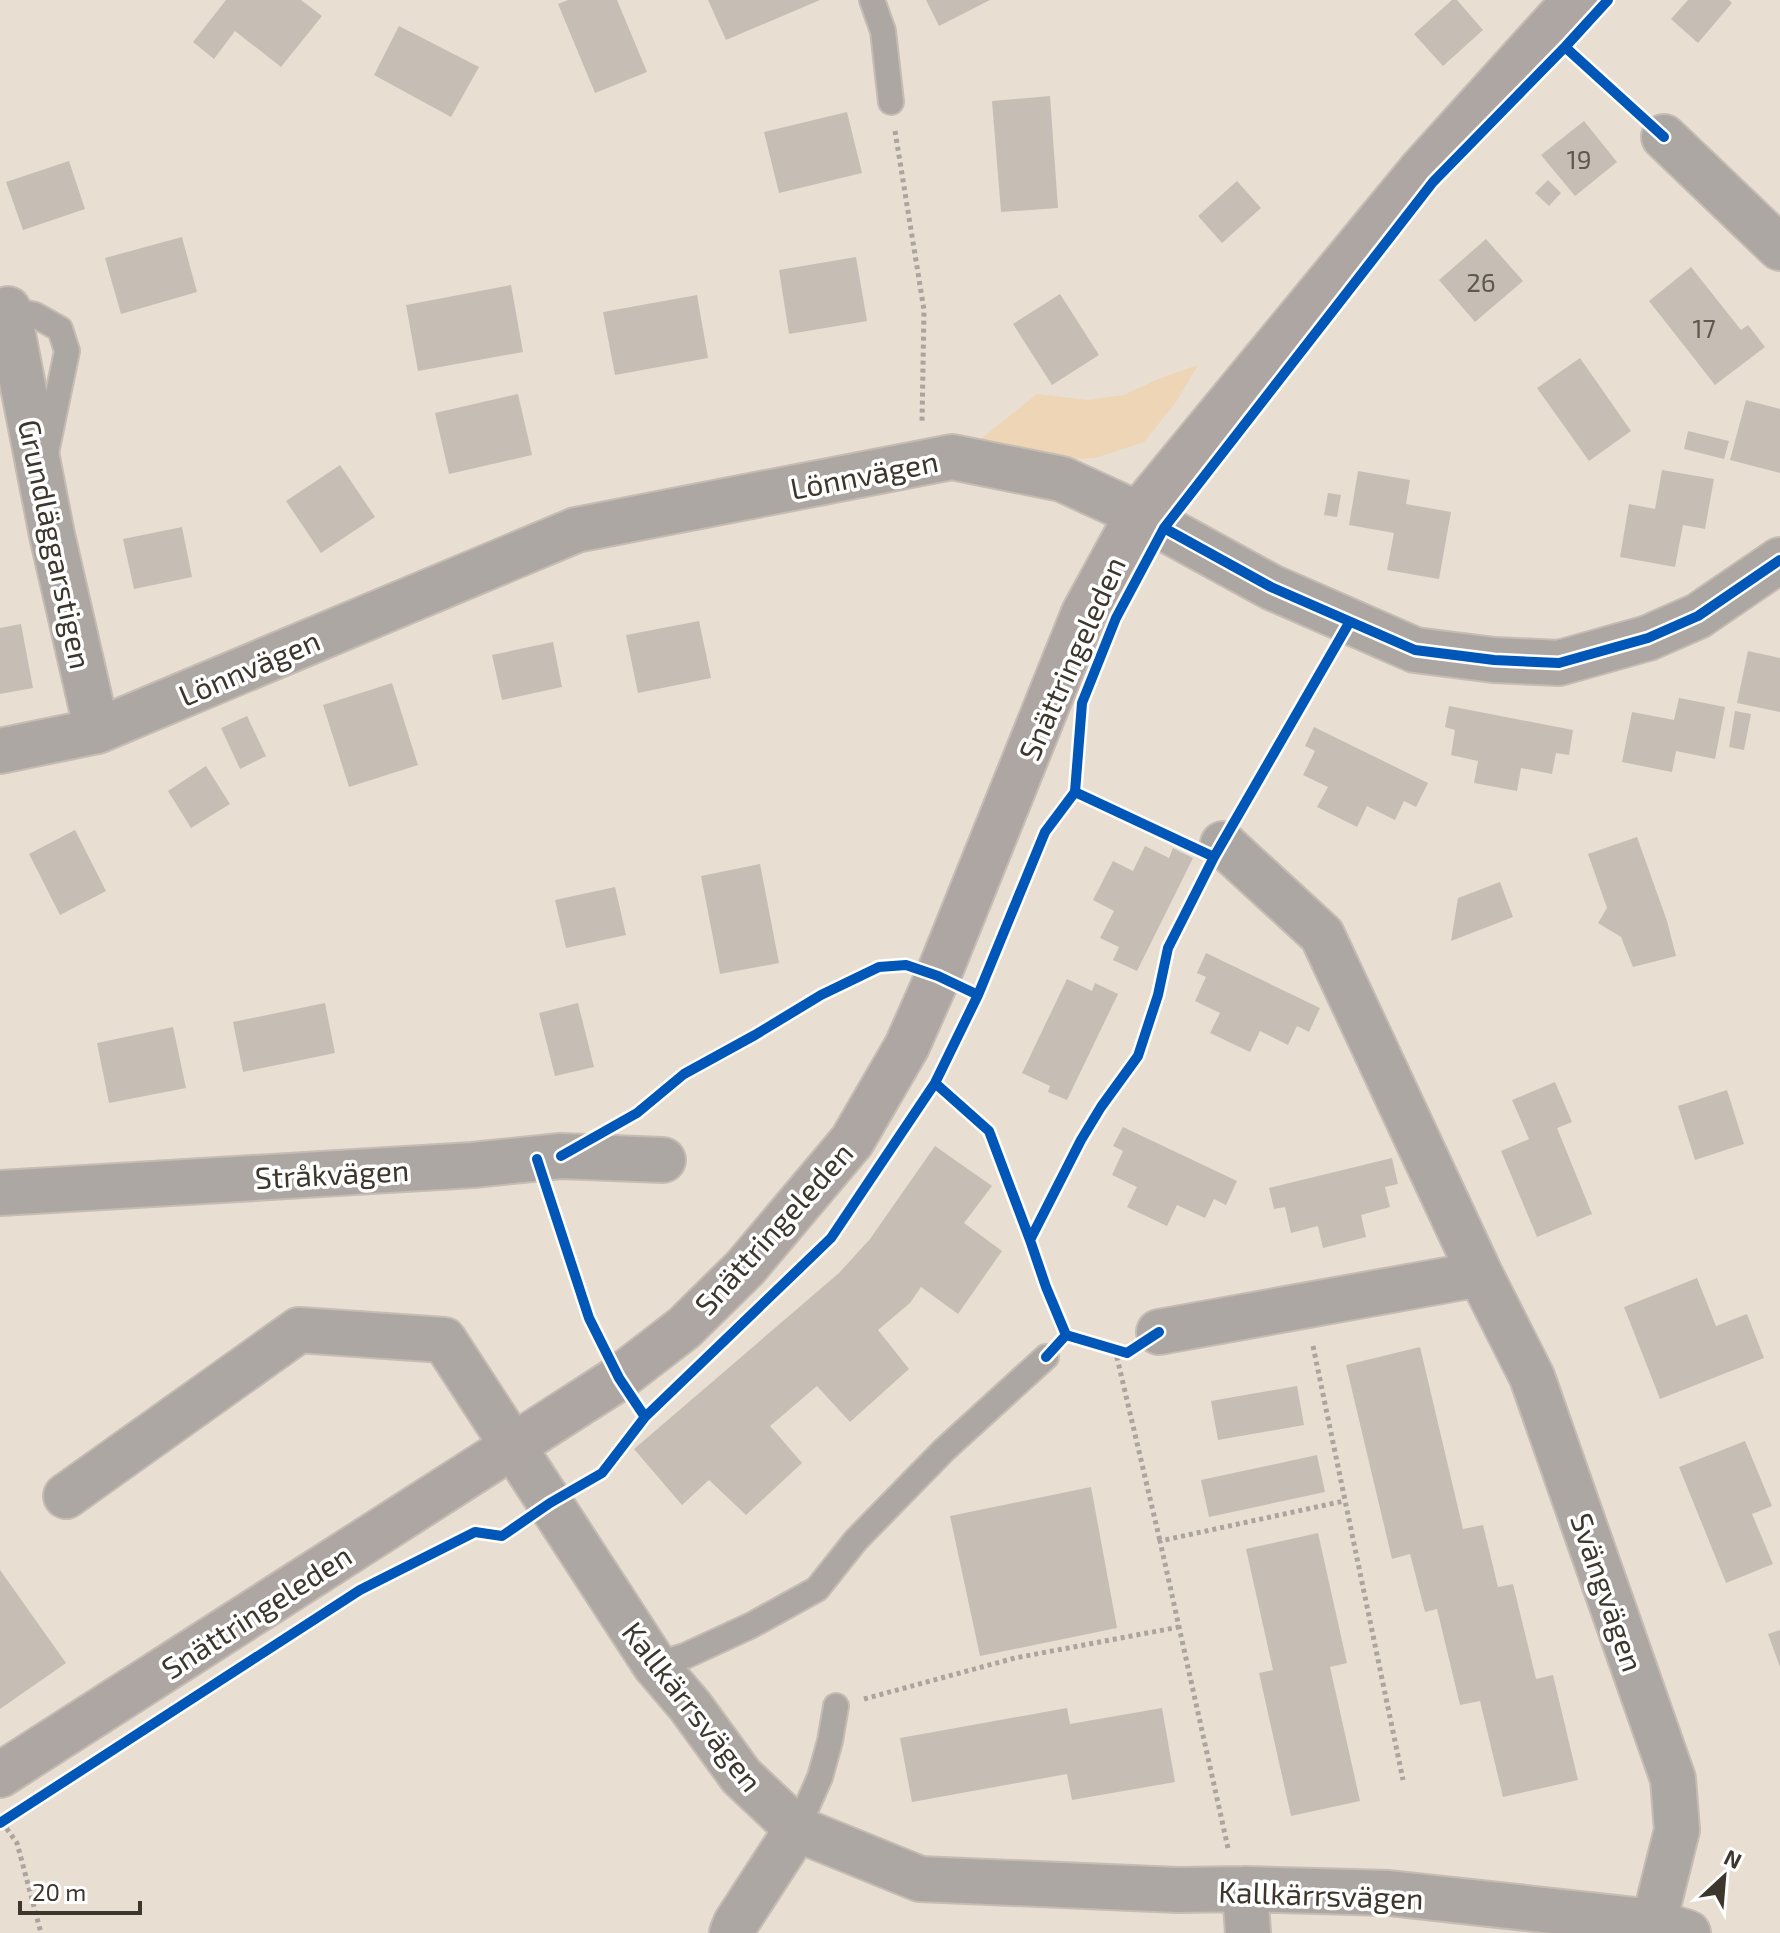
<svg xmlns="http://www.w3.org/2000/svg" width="1780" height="1933" font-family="'Exo 2',sans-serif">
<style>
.green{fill:#eed5b6}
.building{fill:#c6beb4}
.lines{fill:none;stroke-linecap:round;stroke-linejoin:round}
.lane-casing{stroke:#c5bcb3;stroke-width:28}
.street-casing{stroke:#c5bcb3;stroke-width:48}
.secondary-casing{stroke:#c5bcb3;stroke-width:48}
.path{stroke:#aba49f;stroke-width:5;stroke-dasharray:4 4;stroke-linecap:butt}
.lane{stroke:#ada7a4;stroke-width:24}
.street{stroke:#ada7a4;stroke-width:44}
.secondary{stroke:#aea6a2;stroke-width:44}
.cycleway-casing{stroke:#fff;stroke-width:15}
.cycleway{stroke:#0057b8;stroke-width:10}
.labels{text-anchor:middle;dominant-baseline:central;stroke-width:7;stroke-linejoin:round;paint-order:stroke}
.number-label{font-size:26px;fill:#5f584f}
.street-label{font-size:30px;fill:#3d362d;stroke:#fff}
</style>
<rect width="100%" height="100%" fill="#e9ded2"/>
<path class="green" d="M1198 365 1176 402 1144 442 1095 458 1040 462 967 450 1037 394 1088 400 1124 395 1158 379Z"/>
<path class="building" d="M226 0H301L322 16 281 67 235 31 214 59 193 42Z
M568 0H617L647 72 595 93 558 4Z
M708 0H820L726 40Z
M926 0H990L939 26Z
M1452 0H1457L1483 30 1443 66 1414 34Z
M1688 0H1729L1732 3 1698 43 1671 19Z
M399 26 479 67 451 117 374 75Z
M1050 96 1058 208 1001 212 992 101Z
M847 112 862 173 779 193 764 132Z
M1584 121 1617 162 1575 196 1541 155Z
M69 161 85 209 23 230 6 182Z
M1548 180 1561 193 1549 206 1535 193Z
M1237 181 1261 208 1222 243 1198 216Z
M182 237 197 292 121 314 105 258Z
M1486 239 1523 281 1475 322 1439 280Z
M856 257 867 321 789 334 779 270Z
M1691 267 1741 330 1748 325 1765 347 1715 385 1649 301Z
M511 285 523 352 418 371 406 305Z
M1060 294 1099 355 1052 385 1013 324Z
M697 295 708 358 615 375 603 312Z
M1580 358 1631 431 1589 461 1537 388Z
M518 394 532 455 449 474 435 413Z
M1746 400 1780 409V473L1730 460Z
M1688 431 1729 441 1724 459 1684 449Z
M340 465 375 517 321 553 286 501Z
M1662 470 1714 479 1705 529 1683 525 1675 567 1620 557 1629 504 1655 509Z
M1358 471 1410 480 1406 504 1451 512 1439 579 1387 570 1394 533 1349 525Z
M1328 493 1341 495 1337 517 1324 515Z
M182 527 192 577 134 589 123 539Z
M699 621 711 678 638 693 626 635Z
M21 624 33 688 0 694V628Z
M553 642 562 687 502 700 492 655Z
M1748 651 1780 658V712L1737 703Z
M392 683 418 765 349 787 323 705Z
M1679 698 1725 707 1715 759 1676 751 1672 772 1622 762 1632 712 1674 720Z
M1449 706 1573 730 1569 755 1556 753 1552 774 1521 768 1517 791 1474 783 1478 761 1451 755 1455 730 1445 727Z
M1735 711 1751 714 1744 750 1729 747Z
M247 716 266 756 240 769 221 728Z
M1314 727 1428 783 1416 807 1404 801 1395 820 1367 806 1357 827 1317 807 1328 787 1303 775 1315 751 1305 746Z
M206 766 230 804 191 828 168 791Z
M75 830 106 891 60 915 29 854Z
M1637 837 1667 921 1676 956 1633 967 1621 937 1598 923 1607 908 1588 854Z
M1145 846 1169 858 1173 848 1193 858 1137 971 1113 960 1119 947 1100 938 1114 911 1093 900 1113 861 1133 871Z
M760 864 779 963 720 974 701 876Z
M1500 882 1513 917 1451 941 1458 898Z
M615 887 626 935 566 948 555 900Z
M1206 953 1320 1008 1309 1032 1297 1026 1288 1045 1260 1031 1250 1052 1210 1033 1220 1013 1195 1001 1206 977 1197 973Z
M1067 979 1092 991 1095 983 1118 994 1067 1100 1048 1092 1050 1086 1022 1073Z
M325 1003 335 1053 243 1072 233 1022Z
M578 1003 594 1067 555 1076 539 1013Z
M173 1027 186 1088 109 1103 97 1043Z
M1555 1082 1572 1122 1557 1128 1592 1214 1537 1237 1501 1151 1529 1139 1512 1100Z
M1727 1090 1744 1144 1695 1160 1678 1106Z
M1123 1127 1237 1181 1226 1205 1214 1199 1205 1218 1177 1205 1167 1226 1127 1207 1137 1187 1112 1175 1123 1151 1113 1146Z
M935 1146 992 1186 964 1223 1002 1251 958 1314 921 1287 910 1303 878 1330 909 1369 850 1422 817 1386 770 1426 802 1463 746 1515 709 1480 682 1505 634 1449 839 1273 870 1239Z
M1392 1158 1398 1184 1385 1187 1390 1207 1361 1215 1366 1237 1323 1248 1318 1226 1291 1233 1285 1207 1274 1209 1269 1188Z
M1697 1278 1716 1326 1747 1314 1764 1358 1660 1399 1624 1307Z
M1420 1347 1463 1529 1483 1525 1498 1587 1513 1584 1536 1679 1553 1675 1578 1780 1503 1797 1480 1701 1460 1705 1437 1609 1425 1612 1410 1554 1392 1559 1346 1365Z
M1297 1386 1304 1425 1218 1440 1211 1401Z
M1745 1441 1772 1506 1752 1514 1773 1564 1726 1583 1679 1467Z
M1317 1455 1325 1492 1209 1517 1201 1480Z
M1091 1487 1117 1628 980 1656 950 1516Z
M1318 1533 1347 1663 1330 1667 1360 1801 1291 1816 1259 1673 1273 1670 1246 1549Z
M0 1570 66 1663 0 1709Z
M1780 1630V1667L1768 1634Z
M1067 1708 1070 1724 1162 1708 1175 1782 1072 1800 1067 1774 912 1802 900 1738Z"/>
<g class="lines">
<g class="lane-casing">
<path id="lane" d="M872 0 883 31 891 102
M8 309 35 315 60 329 67 351 46 453
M655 1665 685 1656 752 1625 817 1589 856 1540 944 1450 1046 1357
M797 1829 820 1777 830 1741 836 1706"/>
</g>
<g class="street-casing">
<path id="street" d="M1664 137 1780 248
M8 309 52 535 97 731
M0 751 97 731 576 530 952 457 1062 479 1138 514 1271 587 1415 650 1494 660 1559 663 1648 638 1698 616 1780 560
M1223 844 1322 935 1480 1274 1532 1377 1673 1779 1677 1830 1654 1922
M0 1193 473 1165 561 1156 663 1160
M1159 1332 1480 1274
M66 1496 299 1330 444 1340 655 1665 690 1706 741 1776 797 1829 920 1879 1178 1890 1245 1889 1389 1893 1654 1922 1688 1933
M1245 1889 1248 1933
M732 1933 736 1923 797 1829"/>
</g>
<g class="secondary-casing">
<path id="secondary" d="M0 1775 619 1378 684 1328 745 1268 852 1141 907 1046 938 976 1084 613 1138 514 1422 169 1575 0"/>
</g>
<path class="path" d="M895 131 924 310 922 423
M1313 1346 1403 1780
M1115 1349 1160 1541
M864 1699 1015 1658 1179 1627
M2 1822 17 1843 41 1933
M1228 1848 1160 1541 1344 1501"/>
<use href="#lane" class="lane"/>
<use href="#street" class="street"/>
<use href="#secondary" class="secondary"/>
<g class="cycleway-casing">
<path id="cycleway" d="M1565 47 1664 137
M1164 528 1271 587 1415 650 1494 660 1559 663 1648 638 1698 616 1780 560
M1075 792 1214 857
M935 1083 989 1131 1030 1240 1046 1287 1066 1335 1046 1357
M561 1156 637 1113 684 1074 755 1035 821 995 879 967 906 965 938 976 978 995
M537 1159 589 1318 619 1378 645 1417
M1030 1240 1081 1140 1101 1107 1138 1056 1158 995 1168 948 1214 857 1349 623
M1066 1335 1127 1353 1159 1332
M0 1823 360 1590 475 1532 502 1536 550 1503 602 1473 645 1417 831 1238 935 1083 978 995 1045 832 1075 792 1082 703 1116 618 1164 528 1433 182 1565 47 1608 0"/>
</g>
<use href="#cycleway" class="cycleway"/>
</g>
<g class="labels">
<g class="number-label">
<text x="1579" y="158">19</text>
<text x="1481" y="281">26</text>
<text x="1704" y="327">17</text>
</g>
<g class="street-label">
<text transform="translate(864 474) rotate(-11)">Lönnvägen</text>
<text transform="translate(56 544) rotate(78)">Grundläggarstigen</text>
<text transform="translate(1071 658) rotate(-66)">Snättringeleden</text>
<text transform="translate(249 667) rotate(-23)">Lönnvägen</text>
<text transform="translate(332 1173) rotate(-3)">Stråkvägen</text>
<text transform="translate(773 1228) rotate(-48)">Snättringeleden</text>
<text transform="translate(1608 1592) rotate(71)">Svängvägen</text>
<text transform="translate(256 1611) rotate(-33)">Snättringeleden</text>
<text transform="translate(693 1706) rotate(52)">Kallkärrsvägen</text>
<text transform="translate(1321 1894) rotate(2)">Kallkärrsvägen</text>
</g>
</g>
<g transform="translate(1724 1877) rotate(26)" stroke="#ffffff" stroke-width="6" paint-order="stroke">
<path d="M0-6L14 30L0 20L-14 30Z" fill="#3d362d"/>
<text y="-12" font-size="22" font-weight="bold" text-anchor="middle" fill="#3d362d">N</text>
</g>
<path d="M20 1901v12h120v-12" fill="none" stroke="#3d362d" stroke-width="4"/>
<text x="32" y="1901" font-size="24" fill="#3d362d" stroke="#ffffff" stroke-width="6" paint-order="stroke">20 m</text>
</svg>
